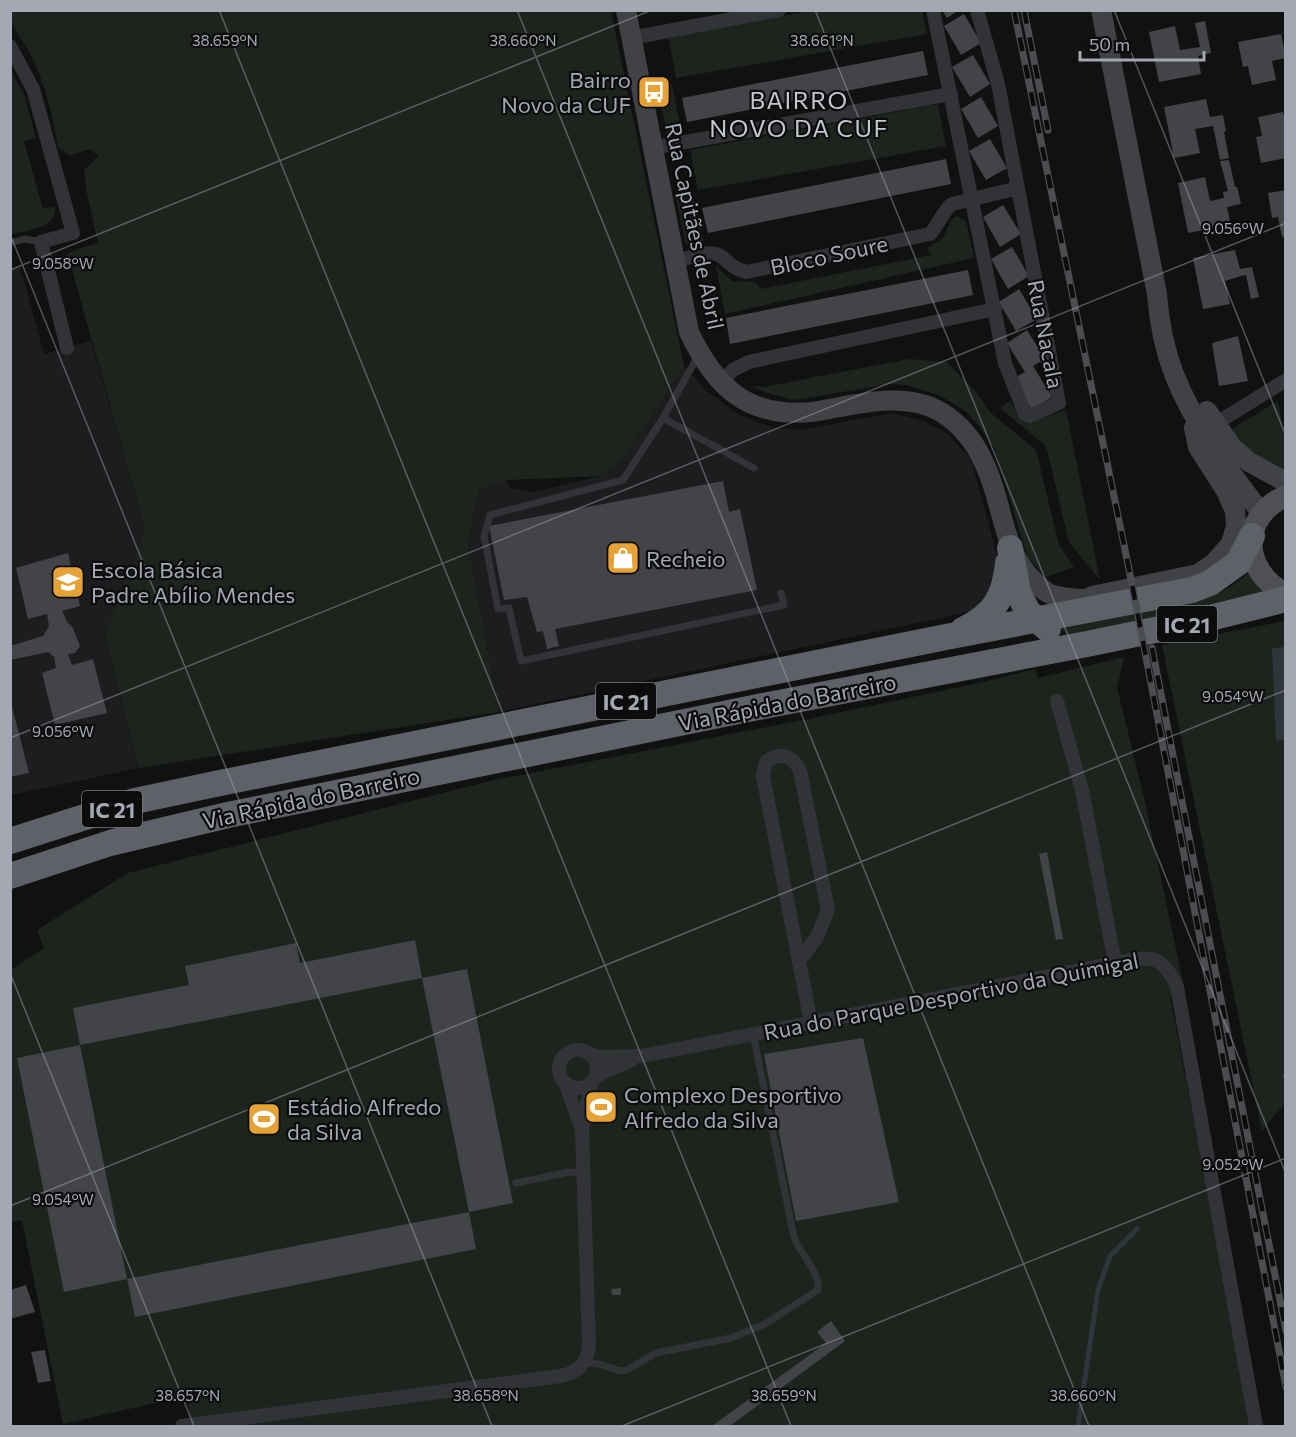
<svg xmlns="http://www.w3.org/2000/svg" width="1296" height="1437" font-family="Commissioner,sans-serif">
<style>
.built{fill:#1d1d1f}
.green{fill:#1d241e}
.water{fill:#2d363b}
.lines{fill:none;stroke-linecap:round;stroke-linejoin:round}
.stream{stroke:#2d363b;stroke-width:5}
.building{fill:#424448}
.lane{stroke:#323337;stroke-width:7}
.street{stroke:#323337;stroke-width:14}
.secondary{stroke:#404246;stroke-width:20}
.primary{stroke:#4e5055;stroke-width:22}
.highway{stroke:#5e6167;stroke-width:26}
.rail-casing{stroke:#4b4d51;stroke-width:7}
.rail{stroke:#0c0c0d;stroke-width:4.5;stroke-dasharray:14;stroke-linecap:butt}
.ticks{fill:none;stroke:#a3a8b2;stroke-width:1.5;stroke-opacity:0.45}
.labels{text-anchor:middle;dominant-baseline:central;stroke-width:4.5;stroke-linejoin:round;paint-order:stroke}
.shield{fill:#0c0c0d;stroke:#767980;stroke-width:1.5}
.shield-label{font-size:21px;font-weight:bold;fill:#a3a8b2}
.poi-label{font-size:22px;fill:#a3a8b2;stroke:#0c0c0d;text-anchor:start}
.street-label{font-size:22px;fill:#a3a8b2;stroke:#0c0c0d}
.neighbourhood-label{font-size:24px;letter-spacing:1.5px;fill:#c3c7ce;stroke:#0c0c0d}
.ticks-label{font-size:15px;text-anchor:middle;fill:#a3a8b2;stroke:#0c0c0d;stroke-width:4.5;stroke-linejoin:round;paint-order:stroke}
</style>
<rect width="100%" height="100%" fill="#111112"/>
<path class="built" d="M20 267 44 354 91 341 145 530 105 634 139 768 11 795 10 269Z
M684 366 707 391 736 413 771 427 800 430 892 413 923 421 948 434 971 459 995 548 998 561 995 580 986 595 973 611 499 712 468 543 479 489 507 480 510 488 533 492 600 476 623 460Z"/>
<path class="green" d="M817 10 922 11 927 34 676 78 668 36Z
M10 11H611L684 366 623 460 600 476 507 480 479 489 468 543 499 712 139 768 105 634 145 530 71 266 59 269C60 250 83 248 98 243L86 189 84 170 99 156 89 149 70 156 58 147C53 117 46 89 34 61 27 44 10 29 10 11Z
M10 68 25 97 36 138 24 141 43 209 55 206C57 229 27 230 11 234Z
M672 84 681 130 667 133 657 87Z
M938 104 946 146 698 190 690 150Z
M692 190 703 241 686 245 675 193Z
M957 216 966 221 974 258 725 314 716 266 732 281 755 282 761 289 931 255 927 248 943 238 951 220Z
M908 359 947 362 975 391 991 413 1036 450 1059 545 1074 567 1046 577 1028 558 994 447 977 423 964 410 941 396 906 385 890 384 794 400 767 393 750 386 764 387Z
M1010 401 1022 420 1028 423 1066 410 1100 580 1069 542 1046 446 1000 408Z
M1278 401 1285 442V470C1262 463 1246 449 1230 430Z
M1253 569 1272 591 1073 638 1056 627 1209 597 1232 586Z
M1285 621 1286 1102 1262 1131 1162 645Z
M1124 657 1117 687 1145 802 1185 992 1170 995 1251 1426H191L188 1400 164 1401 63 1424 22 1220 11 1222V970L44 948 37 930 128 873 490 781 813 718 988 681 1035 669 1038 678Z"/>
<path class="water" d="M1285 647V739L1276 741 1272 648Z"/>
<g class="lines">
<path class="stream" d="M1285 1076 1286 1075
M1078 1426 1098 1290 1110 1256 1137 1229"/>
</g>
<path class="building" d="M942 10H959L947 18Z
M964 14 981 43 961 55 944 26Z
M1205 21 1211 53 1198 56 1201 74 1159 82 1149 32 1175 26 1180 50 1200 47 1195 23Z
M1281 34 1286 58 1272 61 1276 80 1252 85 1248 66 1243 67 1238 42Z
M923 51 928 75 687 122 682 98Z
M973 55 990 84 970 97 952 67Z
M981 97 998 126 978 138 961 109Z
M1206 99 1210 117 1223 115 1226 131 1224 132 1229 158 1220 160 1213 126 1195 129 1200 153 1174 158 1164 107Z
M1283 112 1286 126V158L1261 163 1256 137 1262 136 1258 117Z
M990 139 1007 168 986 180 969 151Z
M946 159 951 184 708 233 702 208Z
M1229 160 1235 187H1237L1241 204 1227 207 1231 225 1188 233 1178 183 1205 177 1210 201 1224 198 1223 192 1228 191 1220 161Z
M1286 190V236L1282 237 1278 217 1272 218 1268 193Z
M1003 205 1021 234 1000 247 983 217Z
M1012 247 1029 276 1008 289 991 259Z
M1235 250 1240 269 1252 267 1259 297 1251 299 1246 275 1241 276 1225 281 1230 304 1203 309 1193 258Z
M968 270 973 295 730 344 726 318Z
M1019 289 1037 319 1016 331 999 302Z
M1027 330 1045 359 1033 366 1052 397 1032 410 1013 379 1025 372 1007 343Z
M1238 336 1248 381 1219 386 1212 343Z
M723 481 729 512 740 509 757 590 555 629 559 646 547 649 543 631 537 632 527 597 504 600 489 526Z
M68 553 80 606 62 611 67 622 73 628 80 646 75 653 68 654 72 665 93 659 107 713 55 725 42 673 56 668 54 657 48 652 10 660V646L43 636 49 626 47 614 28 619 16 568Z
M10 699 29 773 10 777Z
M1047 852 1063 939 1056 940 1039 854Z
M415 940 422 978 80 1045 73 1008 189 985 185 966 296 943 300 963Z
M467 969 513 1203 469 1212 476 1249 135 1317 127 1279 469 1212 422 978Z
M863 1038 899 1202 796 1221 764 1054Z
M80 1045 127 1279 64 1292 17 1058Z
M26 1285 35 1312 10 1319V1290Z
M621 1288V1295H612L611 1289Z
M831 1321 845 1341 730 1426H712L826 1343 817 1332Z
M45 1350 51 1381 38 1383 31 1352Z"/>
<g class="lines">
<path class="lane" d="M10 243 24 239 41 242
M698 356 663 418 623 480 490 515 484 536 498 609 509 608 521 661 784 605 781 593
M663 418 754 468
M516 1183 569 1172 583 1173
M584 1363 599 1364 621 1371 627 1370 656 1353 731 1338 765 1324 818 1290C821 1274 800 1253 794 1237L753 1034"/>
<path class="street" d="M933 10 1005 363 1025 414 1029 416 1059 403 998 84 977 10
M631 38 779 10
M10 46 33 89 73 233 41 242 67 348
M652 148 951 94
M675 262C688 258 710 248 722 257 731 265 734 268 746 272L930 234C939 224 942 212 952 204L1018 188
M721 382 733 370 749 362 995 309
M1215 424 1286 380
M1057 701 1082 790 1115 963
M799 961 817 937 828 910 800 771C793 755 780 751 766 762L763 776 811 1023
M559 1069a19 19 0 1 1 38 0a19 19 0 1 1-38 0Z
M591 1055 602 1057 642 1056 1115 963C1148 957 1161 951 1177 987L1256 1426
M595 1078 604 1072 632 1060
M566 1085 581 1127
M182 1426 560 1376C577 1373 587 1364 589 1346L582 1129 591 1084"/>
<path class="secondary" d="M626 10 689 332C715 387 747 418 812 412 827 410 842 406 857 404 884 399 916 397 941 412 960 424 975 442 984 463 1004 503 1001 551 1035 582 1040 586 1044 592 1050 594 1067 600 1090 599 1108 600
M1101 10 1157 294C1159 321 1164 348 1174 374 1194 425 1229 471 1262 514
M1207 411 1232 447 1249 462 1286 482
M1092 596 1198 574 1214 563 1231 544 1236 526 1235 511 1226 491 1198 447 1194 428"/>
<path class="primary" d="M1286 496C1238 517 1242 572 1286 594"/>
<path class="highway" d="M1010 548 1018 592 1028 612 1048 629
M963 630C994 615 1005 597 1008 563
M10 841 135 801 215 784 951 636 1192 590 1210 583 1238 563 1252 536
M10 876 110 843 228 815 758 707 1087 644 1194 622 1286 599"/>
<g class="rail-casing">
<path id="rail" d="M1014 10 1131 579 1286 1387
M1024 10 1048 130
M1152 648 1286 1331"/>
</g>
<use href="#rail" class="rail"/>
</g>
<path class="ticks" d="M219 10 791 1426M517 10 1089 1426M815 10 1286 1174M1114 10 1286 436M10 234 492 1426M10 270 652 10M10 738 1286 223M10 973 194 1426M10 1206 1286 690M622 1426 1286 1158"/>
<defs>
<g id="bus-square" transform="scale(1.725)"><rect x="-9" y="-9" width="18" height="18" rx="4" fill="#e4a237" stroke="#0c0c0d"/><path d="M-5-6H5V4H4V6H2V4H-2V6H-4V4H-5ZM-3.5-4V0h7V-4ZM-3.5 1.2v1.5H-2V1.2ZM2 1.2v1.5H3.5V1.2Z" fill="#fff"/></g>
<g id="shop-square" transform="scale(1.725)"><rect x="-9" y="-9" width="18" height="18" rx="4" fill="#e4a237" stroke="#0c0c0d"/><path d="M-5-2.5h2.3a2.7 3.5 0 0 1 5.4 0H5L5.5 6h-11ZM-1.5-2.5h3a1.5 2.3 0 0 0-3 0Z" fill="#fff"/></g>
<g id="school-square" transform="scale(1.725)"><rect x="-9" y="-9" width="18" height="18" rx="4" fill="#e4a237" stroke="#0c0c0d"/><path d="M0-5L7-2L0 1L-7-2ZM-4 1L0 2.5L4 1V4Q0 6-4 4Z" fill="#fff"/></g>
<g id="stadium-square" transform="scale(1.725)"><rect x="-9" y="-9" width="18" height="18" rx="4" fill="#e4a237" stroke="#0c0c0d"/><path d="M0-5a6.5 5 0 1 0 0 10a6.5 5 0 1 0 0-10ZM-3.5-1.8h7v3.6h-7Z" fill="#fff"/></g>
</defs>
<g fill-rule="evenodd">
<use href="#bus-square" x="654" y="92"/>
<use href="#shop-square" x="623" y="558"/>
<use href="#school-square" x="68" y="582"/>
<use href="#stadium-square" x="601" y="1107"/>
<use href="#stadium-square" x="264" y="1119"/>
</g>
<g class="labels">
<g class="shield">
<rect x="1157" y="606" width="60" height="36" rx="4.5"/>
<rect x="596" y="683" width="60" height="36" rx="4.5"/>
<rect x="82" y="791" width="60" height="36" rx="4.5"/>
</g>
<g class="shield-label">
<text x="1187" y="624">IC 21</text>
<text x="626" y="701">IC 21</text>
<text x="112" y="809">IC 21</text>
</g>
<g class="poi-label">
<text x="631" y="79" text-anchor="end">Bairro<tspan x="631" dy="25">Novo da CUF</tspan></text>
<text x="646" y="558">Recheio</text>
<text x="91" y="569">Escola Básica<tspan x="91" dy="25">Padre Abílio Mendes</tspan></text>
<text x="624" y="1094">Complexo Desportivo<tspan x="624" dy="25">Alfredo da Silva</tspan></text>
<text x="287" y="1106">Estádio Alfredo<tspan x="287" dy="25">da Silva</tspan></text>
</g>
<g class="street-label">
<text transform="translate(695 226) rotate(78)">Rua Capitães de Abril</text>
<text transform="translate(829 255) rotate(-12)">Bloco Soure</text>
<text transform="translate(1046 334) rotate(79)">Rua Nacala</text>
<text transform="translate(787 702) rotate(-11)">Via Rápida do Barreiro</text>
<text transform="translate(311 798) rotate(-12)">Via Rápida do Barreiro</text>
<text transform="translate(951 996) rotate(-11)">Rua do Parque Desportivo da Quimigal</text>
</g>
<g class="neighbourhood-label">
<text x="799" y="99">BAIRRO<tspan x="799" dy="28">NOVO DA CUF</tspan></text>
</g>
</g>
<g class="ticks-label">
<text x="523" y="46">38.660°N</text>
<text x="225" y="46">38.659°N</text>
<text x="822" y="46">38.661°N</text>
<text x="1233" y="234">9.056°W</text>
<text x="63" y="269">9.058°W</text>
<text x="1233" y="702">9.054°W</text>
<text x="63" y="737">9.056°W</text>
<text x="1233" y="1170">9.052°W</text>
<text x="63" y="1205">9.054°W</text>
<text x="188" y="1401">38.657°N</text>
<text x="486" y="1401">38.658°N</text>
<text x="784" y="1401">38.659°N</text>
<text x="1083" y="1401">38.660°N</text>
</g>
<rect width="1296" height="1437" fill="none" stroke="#a3a8b2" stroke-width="24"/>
<path d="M1080 51v9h124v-9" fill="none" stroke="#a3a8b2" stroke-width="3"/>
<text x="1089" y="51" font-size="18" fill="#a3a8b2" stroke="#0c0c0d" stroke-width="4.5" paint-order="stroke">50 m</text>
</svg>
